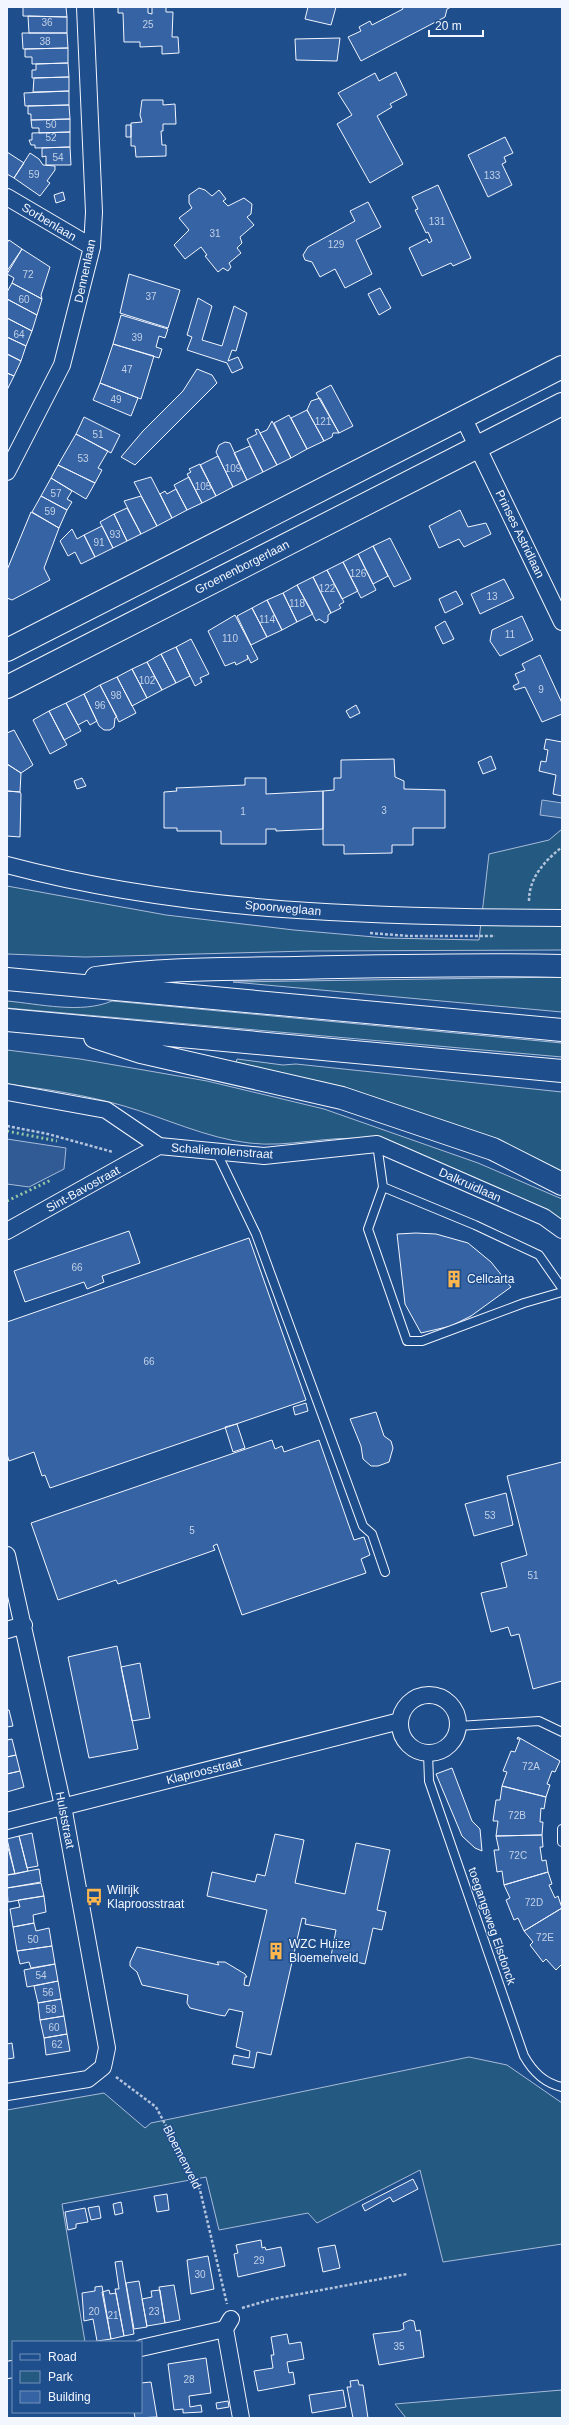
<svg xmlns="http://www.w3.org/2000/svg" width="569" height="2425" font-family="Arial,sans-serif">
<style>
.green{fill:#245a82;stroke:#a8bbd7}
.parking{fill:#305b95;stroke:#a8bbd7}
.water{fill:#3b69a3;stroke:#a8bbd7}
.building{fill:#3563a3;stroke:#f2f6ff}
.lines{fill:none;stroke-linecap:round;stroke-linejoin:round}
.lane-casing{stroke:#f2f6ff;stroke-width:10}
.street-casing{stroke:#f2f6ff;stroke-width:18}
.secondary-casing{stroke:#f2f6ff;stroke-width:24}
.highway-casing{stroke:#f2f6ff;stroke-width:24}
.path{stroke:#b3c4dc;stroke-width:2.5;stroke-dasharray:3 2;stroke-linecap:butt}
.lane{stroke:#1f4e8c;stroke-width:8}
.street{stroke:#1f4e8c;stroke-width:16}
.secondary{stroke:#1f4e8c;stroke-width:22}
.highway{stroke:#1f4e8c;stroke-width:22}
.hedge{stroke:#97c8a6;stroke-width:3;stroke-dasharray:2 3;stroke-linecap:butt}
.labels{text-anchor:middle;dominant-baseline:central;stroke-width:3;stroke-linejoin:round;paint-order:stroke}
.number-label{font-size:10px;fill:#c3d1e8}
.street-label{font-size:12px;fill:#f2f6ff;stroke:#1f4e8c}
.poi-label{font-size:12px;fill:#f2f6ff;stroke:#1f4e8c;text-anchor:start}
</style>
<rect width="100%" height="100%" fill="#1f4e8c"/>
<path class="green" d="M562 829V950L308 951 85 957 7 954V886L166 915 294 930 386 938 479 940 489 854 549 840Z
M562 977V1012L233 982Z
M7 1001C40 1004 81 1014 112 1001L562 1043V1057L7 1008Z
M7 1050 80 1059 207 1081 324 1109 478 1163 562 1199V1223L367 1139C328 1135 289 1148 249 1143 206 1138 165 1118 124 1106 86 1095 46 1089 7 1084Z
M237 1059 283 1065 296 1064 562 1092V1172L535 1158 354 1091 236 1062Z
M469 2057 507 2065 562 2103V2244L443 2262 420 2170 317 2223 308 2213 219 2230 206 2177 62 2204 85 2342H13V2364L7 2365V2110L104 2093 145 2128 151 2123Z
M562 2390V2418H406L395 2404Z"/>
<path class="parking" d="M7 1139 66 1148 64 1169 29 1187 7 1184Z"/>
<path class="water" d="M542 800 562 803V818L540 815Z"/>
<path class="building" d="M23 7H66L67 17 23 16Z
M118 7H148V13L152 14V7H166V12H173L172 37H178L179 53 162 54V46L140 47V42H124L123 13H118Z
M308 7H336L331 25 305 19Z
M402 7H451L447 9 445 17 361 61 348 37 361 31 359 27 370 21 372 25 403 9Z
M28 16 67 17V33H29Z
M22 33H67L68 48 23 49Z
M340 38 337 61 296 60 295 39Z
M68 48V63L32 64V57H25V49Z
M68 63 69 77 32 78V70H36V64Z
M396 72 407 95 390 104 392 107 377 116 403 164 370 183 337 124 352 115 338 93 375 73 379 81Z
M69 77V91L33 92 34 78Z
M69 91V105L25 106 24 93Z
M142 100H163V105L175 104 176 124H163V131H161L162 145H166V156L136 157 135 146H131V123L142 122 140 115Z
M69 105 70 119 31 120V114H28V106Z
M70 119V132L39 133V128H32L31 120Z
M126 125H131V137H126Z
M70 132V147L35 148V145H31L29 140H32V133Z
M505 137 513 153 504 157 506 162 502 164 512 185 488 197 468 155Z
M70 147 71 165H46V156L42 157V148Z
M7 152 24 163 14 178 7 174Z
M30 153 39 159 43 165 55 166V170L47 181 50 183 40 196 14 178Z
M438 185 471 258 453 266 451 263 422 276 409 248 427 239 429 243 432 241 428 232 426 233 415 210 418 209 412 197Z
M199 188 205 190 212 196 219 190 226 199 223 201 228 206 244 198 252 204 251 214 247 217 254 225 240 237 242 243 237 248 241 253 229 263 231 267 228 271 223 268 218 272 205 256 207 255 201 247 185 259 174 245 189 230 179 218 192 208 189 203V195Z
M63 192 65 200 56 203 54 195Z
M368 202 381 227 356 240 372 274 345 288 335 269 320 277 312 262 305 260 303 255 308 247 355 221 350 211Z
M9 240 22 249 7 271V243Z
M22 249 50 267 41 295 42 299 12 283 14 278 7 274Z
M129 274 180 290 168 328 120 313Z
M12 283 42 299 37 315 7 299V292Z
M380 288 391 308 379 315 368 294Z
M198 298 212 306 202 340 222 346 234 306 247 313 236 351 232 350 228 361 238 357 243 368 232 373 227 363 187 350 192 337 187 335Z
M7 299 37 315 32 331 7 318Z
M121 315 168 329 165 338 159 336 156 347 162 349 159 358 113 344Z
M7 318 32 331 26 346 7 337Z
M7 337 26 346 21 361 7 354Z
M113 344 154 356 141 399 100 383Z
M7 354 21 361 14 376 7 373Z
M197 369 212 375 217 383 135 465 121 457 143 431 183 391Z
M7 373 14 376 7 390Z
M100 383 138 398 131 416 93 400Z
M331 385 353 426 339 433 316 393Z
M320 398 339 433H333L332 437 324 441 307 410 311 401Z
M307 410 324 441 307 449 291 418Z
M289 415 307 449 291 458 274 423Z
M84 417 120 435 111 453 76 434Z
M272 421 291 458 277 465 260 433 267 430Z
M258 429 277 465 263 472 247 439 257 434 255 430Z
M76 434 108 451 98 468 102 470 95 483 58 465Z
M225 442 230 443 247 480 233 487 216 452 219 445Z
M250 446 263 472 247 480 234 453Z
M218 456 233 487 216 496 200 465Z
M200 464 216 496 202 503 187 474 191 472 189 469Z
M58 465 95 483 86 499 51 478Z
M151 477 172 518 157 526 134 482Z
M189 477 202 503 187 510 174 485Z
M51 478 72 491 67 499 72 502 67 510 41 496Z
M176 489 187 510 172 518 160 494 165 491 167 494Z
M41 496 67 510 59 528 32 512Z
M141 496 157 526 141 534 124 501Z
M127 508 141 534 127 541 114 514Z
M460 510 468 527 486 523 491 534 464 547 459 539 439 548 429 526Z
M31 512 59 528 44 568 50 580 12 600 7 598V570Z
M114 514 127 541 113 548 100 522Z
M102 526 113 548 95 557 84 535Z
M72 529 77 539 84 535 95 557 81 564 75 552 68 556 60 541Z
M390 538 411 579 394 587 373 546Z
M373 546 388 576 373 584 358 554Z
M358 554 376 590 361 598 343 562Z
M343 562 358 591 342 599 327 570Z
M327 570 344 602 339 605 341 608 331 613 313 577Z
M313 577 331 613 328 615V621L325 623 319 619 316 621 297 585Z
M504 579 514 598 480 614 471 594Z
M297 585 313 614 297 622 283 593Z
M456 591 463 604 445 613 439 599Z
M283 593 297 622 282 630 267 600Z
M267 600 282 630 267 637 252 608Z
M252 608 267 637 251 645 237 616Z
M235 615 258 659 251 663 247 655 248 659 236 665 235 662 225 666 208 631Z
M522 616 533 640 500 656 490 641 492 630Z
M445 621 454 639 443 644 435 627Z
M191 639 209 674 200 678 202 682 195 686 176 647Z
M176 647 190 676 176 683 161 654Z
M161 654 176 683 162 690 147 662Z
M540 655 562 703V714L542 722 525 687 515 690 513 686 519 683 515 674 525 670 522 664Z
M147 662 162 690 147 698 132 669Z
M132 669 147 698 132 706 117 677Z
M117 677 136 713 119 722 100 685Z
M100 685 117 717 115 718 114 727 110 730H104L99 726 84 694Z
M84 694 97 721 90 725 87 720 78 725 66 703Z
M66 703 81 731 64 740 49 711Z
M356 705 360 713 350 718 346 711Z
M49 711 67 745 50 754 33 720Z
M14 730 33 765 21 773 7 764V733Z
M546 739 562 742V796L553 794 556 775 539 771 541 761 546 762 548 750 544 749Z
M491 756 496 769 483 774 478 762Z
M394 759 395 777 404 781V789L445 790V828H413V845H392V853L344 854V845H323V791L334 790V778H341V760Z
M7 764 21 773 20 792 7 791Z
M82 778 86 786 77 789 74 781Z
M245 778H266V794L323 791V829L276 831V829H266V844H221V831H177V828H164V792L177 791 176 788 245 785Z
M7 791 20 792 21 794 20 837 7 836Z
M129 1231 140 1263 102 1276 104 1282 87 1289 84 1282 25 1302 14 1271Z
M416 1233 436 1234 468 1243 491 1262 511 1287 471 1316 451 1326 421 1333 405 1304 397 1234Z
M249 1238 306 1400 50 1488 45 1475 42 1476 34 1452 9 1461 7 1454V1322Z
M306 1403 308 1411 295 1415 293 1407Z
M376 1412 384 1436 391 1441 393 1448 389 1462 378 1466H371L363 1459 361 1446 350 1419Z
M237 1424 245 1448 233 1452 225 1427Z
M272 1440 275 1449 282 1446 284 1452 319 1440 354 1540 364 1537 370 1555 361 1559 366 1573 242 1615 217 1544 213 1546 215 1550 118 1584 116 1580 58 1600 31 1523Z
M562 1462V1681L533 1689 519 1634 511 1636 508 1627 491 1632 481 1593 507 1587 501 1563 527 1555 507 1476Z
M506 1493 513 1525 474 1536 465 1504Z
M117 1646 138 1749 89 1758 68 1657Z
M140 1663 150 1718 132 1721 121 1667Z
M7 1710H9L13 1726 7 1727Z
M518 1737 560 1761 555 1772 552 1771 547 1784 550 1785 546 1797 502 1786 507 1772 503 1771 511 1751 515 1752 520 1739H517Z
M12 1739 16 1755 7 1757V1740Z
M16 1755 20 1771 7 1774V1757Z
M452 1768 472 1821 480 1829 482 1851 475 1848 462 1836 436 1774Z
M20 1771 24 1787 7 1792V1774Z
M502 1786 546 1797 544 1809 541 1808 540 1822H543L542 1835 496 1836 498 1821H493L496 1800H500Z
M32 1833 38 1866 27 1868 19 1836Z
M275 1834 304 1840 295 1883 345 1894 356 1843 390 1850 377 1910 386 1912 382 1930 373 1928 365 1964 331 1956 336 1930 305 1924 306 1919 302 1918 271 2055 257 2052 254 2068 232 2064 234 2055 249 2058 250 2051 236 2047 243 2012 229 2009 225 2016 219 2015 190 2008 187 2003 188 1995 142 1985 137 1972 130 1966V1962L137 1947 219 1965 217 1962H225L245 1974 247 1977H245L244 1985 249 1986 267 1910 207 1896 212 1872 255 1882 257 1874 265 1876Z
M542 1835 543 1847H540L542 1861 546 1860 548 1872 504 1885 502 1871 497 1872 494 1850H499L496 1836Z
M19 1836 28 1871 15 1874 7 1839Z
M7 1844 15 1874 7 1875Z
M39 1869 41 1882 7 1888V1875Z
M548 1872 552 1884 549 1885 555 1898 558 1896 562 1908 524 1931 518 1918 514 1920 506 1900 510 1898 504 1885Z
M41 1883 44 1896 8 1902 7 1888Z
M44 1896 46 1912 33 1915 34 1923 13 1927 10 1909 20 1907 18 1900Z
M562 1908V1964L556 1970 546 1959 543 1962 530 1945 533 1942 524 1931Z
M34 1923 36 1931 49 1928 52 1946 17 1951 13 1927Z
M52 1946 55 1964 31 1968 29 1962 20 1964 17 1951Z
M55 1964 58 1981 27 1987 24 1970Z
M58 1981 61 1999 38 2003 34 1986Z
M61 1999 64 2016 40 2020 38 2003Z
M64 2016 67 2034 44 2038 40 2020Z
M67 2034 70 2051 46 2055 44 2038Z
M12 2043 14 2058 7 2059V2044Z
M413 2179 418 2189 393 2202 390 2197 365 2211 362 2205Z
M167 2194 169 2210 157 2212 154 2196Z
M121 2202 123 2213 115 2215 113 2204Z
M99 2206 101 2218 91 2220 88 2208Z
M85 2208 88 2222 76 2224V2228L68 2230 65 2212Z
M261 2240 262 2248 265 2247 266 2250 281 2247 285 2266 238 2277 234 2254 238 2253 236 2245Z
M335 2245 340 2268 323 2272 318 2248Z
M208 2256 214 2289 191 2294 187 2260Z
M122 2261 134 2334 124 2336 115 2289H119L115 2262Z
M139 2281 147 2327 134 2329 126 2283Z
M174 2285 180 2320 165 2323 159 2287Z
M102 2286 111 2339 97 2341 93 2319 84 2321 82 2293 95 2291V2287Z
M109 2290 110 2294 116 2293 124 2336 111 2339 102 2292Z
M160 2290 165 2323 147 2326 142 2299 152 2297 151 2291Z
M410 2320 414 2321 416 2331 420 2330 424 2357 379 2365 373 2334 399 2331 404 2329 403 2323Z
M287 2334 289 2344 301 2342 304 2359 287 2362 289 2373 293 2372 295 2384 258 2391 254 2371 273 2368 271 2355H274L271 2337Z
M206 2358 211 2393 189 2396 190 2407 201 2405 202 2412 183 2413V2409L174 2410 168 2364Z
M358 2380 359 2385H363L368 2418H353L347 2387H351L350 2381Z
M151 2382 157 2417 135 2418 134 2412H141V2383Z
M343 2390 346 2407 312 2413 309 2395Z
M228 2401 229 2407 217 2409 216 2403Z"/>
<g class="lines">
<g class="lane-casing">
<path id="lane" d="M377 1144 383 1187 368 1229 407 1341H422L524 1303 562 1292
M216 1151 256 1234 363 1526 372 1534 385 1572
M383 1187 475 1225 539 1255 562 1288
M458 1726 539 1721 562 1732
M428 1753 429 1781 524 2056C533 2072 544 2083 562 2087
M562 1829V1842"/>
</g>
<g class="street-casing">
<path id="street" d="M7 197 92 247
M463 417 562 622
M7 472 62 365 92 247 94 212 85 7
M7 865C188 913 376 917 562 918
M7 1092 106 1110 159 1146 264 1156 377 1144 544 1217 562 1230
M7 1231 159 1146
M7 1555 63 1806 107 2048 103 2067 88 2079 7 2092
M7 1630 24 1625
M400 1724a29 29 0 1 1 58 0a29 29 0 1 1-58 0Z
M7 1821 400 1721
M231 2319 225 2329 241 2418
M141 2348 225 2329
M7 2370 13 2369"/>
</g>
<g class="secondary-casing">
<path id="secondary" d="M7 650 562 367
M7 687 562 404"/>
</g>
<g class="highway-casing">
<path id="highway" d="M96 978C162 968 229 969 296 968 384 966 473 964 562 966
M7 979 562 1030
M7 1020 562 1071
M95 1037 141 1052 342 1098 493 1149 562 1184"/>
</g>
<path class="path" d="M529 901C529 877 545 861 562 847
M370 933 408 936H495
M7 1126 48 1134 113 1152
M116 2077 156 2107 200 2190 227 2304
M242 2308 273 2299 407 2274"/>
<use href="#lane" class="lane"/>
<use href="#street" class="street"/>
<use href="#secondary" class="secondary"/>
<use href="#highway" class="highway"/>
<path class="hedge" d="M7 1131 57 1141
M7 1201 51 1180"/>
</g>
<defs>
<g id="building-bare" transform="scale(1.38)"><path d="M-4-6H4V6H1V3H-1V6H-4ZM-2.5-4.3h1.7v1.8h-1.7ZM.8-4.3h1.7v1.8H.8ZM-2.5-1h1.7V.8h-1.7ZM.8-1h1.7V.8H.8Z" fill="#ffb74d" stroke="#1f4e8c" stroke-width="2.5" paint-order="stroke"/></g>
<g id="bus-bare" transform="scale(1.38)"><path d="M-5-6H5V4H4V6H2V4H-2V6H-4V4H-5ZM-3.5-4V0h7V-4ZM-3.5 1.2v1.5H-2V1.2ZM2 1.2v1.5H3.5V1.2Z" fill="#ffb74d" stroke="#1f4e8c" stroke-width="2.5" paint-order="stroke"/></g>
</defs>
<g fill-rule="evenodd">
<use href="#building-bare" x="454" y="1279"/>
<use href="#bus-bare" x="94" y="1897"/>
<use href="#building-bare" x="276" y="1951"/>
</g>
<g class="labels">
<g class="number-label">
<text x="47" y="22">36</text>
<text x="148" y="24">25</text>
<text x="45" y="41">38</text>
<text x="51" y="124">50</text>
<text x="51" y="137">52</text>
<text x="58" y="157">54</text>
<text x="34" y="174">59</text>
<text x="492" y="175">133</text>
<text x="437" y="221">131</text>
<text x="215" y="233">31</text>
<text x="336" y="244">129</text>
<text x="28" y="274">72</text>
<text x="151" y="296">37</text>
<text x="24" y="299">60</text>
<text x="19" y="334">64</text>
<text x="137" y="337">39</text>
<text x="127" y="369">47</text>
<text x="116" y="399">49</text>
<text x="323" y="421">121</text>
<text x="98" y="434">51</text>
<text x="83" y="458">53</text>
<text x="233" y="468">109</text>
<text x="203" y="486">105</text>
<text x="56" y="493">57</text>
<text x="50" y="511">59</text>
<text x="115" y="534">93</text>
<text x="99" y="542">91</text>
<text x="358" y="573">126</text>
<text x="327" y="588">122</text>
<text x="492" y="596">13</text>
<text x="297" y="603">118</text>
<text x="267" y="619">114</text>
<text x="510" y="634">11</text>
<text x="230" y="638">110</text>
<text x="147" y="680">102</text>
<text x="541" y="689">9</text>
<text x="116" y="695">98</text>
<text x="100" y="705">96</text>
<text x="384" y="810">3</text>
<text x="243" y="811">1</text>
<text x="77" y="1267">66</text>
<text x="149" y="1361">66</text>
<text x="490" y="1515">53</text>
<text x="192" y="1530">5</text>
<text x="533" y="1575">51</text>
<text x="531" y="1766">72A</text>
<text x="517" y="1815">72B</text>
<text x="518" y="1855">72C</text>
<text x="534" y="1902">72D</text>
<text x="545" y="1937">72E</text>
<text x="33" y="1939">50</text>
<text x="41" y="1975">54</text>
<text x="48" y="1992">56</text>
<text x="51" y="2009">58</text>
<text x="54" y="2027">60</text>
<text x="57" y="2044">62</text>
<text x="259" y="2260">29</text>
<text x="200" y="2274">30</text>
<text x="94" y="2311">20</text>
<text x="154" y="2311">23</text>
<text x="113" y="2315">21</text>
<text x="399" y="2346">35</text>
<text x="189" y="2379">28</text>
</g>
<g class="street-label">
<text transform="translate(49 222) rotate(31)">Sorbenlaan</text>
<text transform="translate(85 271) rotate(-78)">Dennenlaan</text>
<text transform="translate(520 534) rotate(64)">Prinses Astridlaan</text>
<text transform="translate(242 567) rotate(-27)">Groenenborgerlaan</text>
<text transform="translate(283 908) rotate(5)">Spoorweglaan</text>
<text transform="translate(222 1151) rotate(4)">Schaliemolenstraat</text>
<text transform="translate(470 1185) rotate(24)">Dalkruidlaan</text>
<text transform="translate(83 1189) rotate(-29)">Sint-Bavostraat</text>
<text transform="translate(204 1771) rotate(-14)">Klaproosstraat</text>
<text transform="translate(65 1820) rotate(79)">Hulststraat</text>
<text transform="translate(492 1926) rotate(71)">toegangsweg Elsdonck</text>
<text transform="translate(182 2157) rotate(63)">Bloemenveld</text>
</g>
<g class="poi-label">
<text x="467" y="1279">Cellcarta</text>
<text x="107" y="1890">Wilrijk<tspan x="107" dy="14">Klaproosstraat</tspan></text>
<text x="289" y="1944">WZC Huize<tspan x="289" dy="14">Bloemenveld</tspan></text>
</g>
</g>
<rect width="569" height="2425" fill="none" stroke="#f2f6ff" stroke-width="16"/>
<rect x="12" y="2341" width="130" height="72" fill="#1f4e8c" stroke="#7391ba"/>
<rect x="20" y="2354" width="20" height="6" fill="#1f4e8c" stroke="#7391ba"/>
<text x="48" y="2361" font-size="12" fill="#f2f6ff">Road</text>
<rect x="20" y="2371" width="20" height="12" fill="#245a82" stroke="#7391ba"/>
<text x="48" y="2381" font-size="12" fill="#f2f6ff">Park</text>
<rect x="20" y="2391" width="20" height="12" fill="#3563a3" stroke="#7391ba"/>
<text x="48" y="2401" font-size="12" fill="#f2f6ff">Building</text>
<path d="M429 30v6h54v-6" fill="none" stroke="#f2f6ff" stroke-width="2"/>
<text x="435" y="30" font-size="12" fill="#f2f6ff" stroke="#1f4e8c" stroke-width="3" paint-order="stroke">20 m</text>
</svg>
